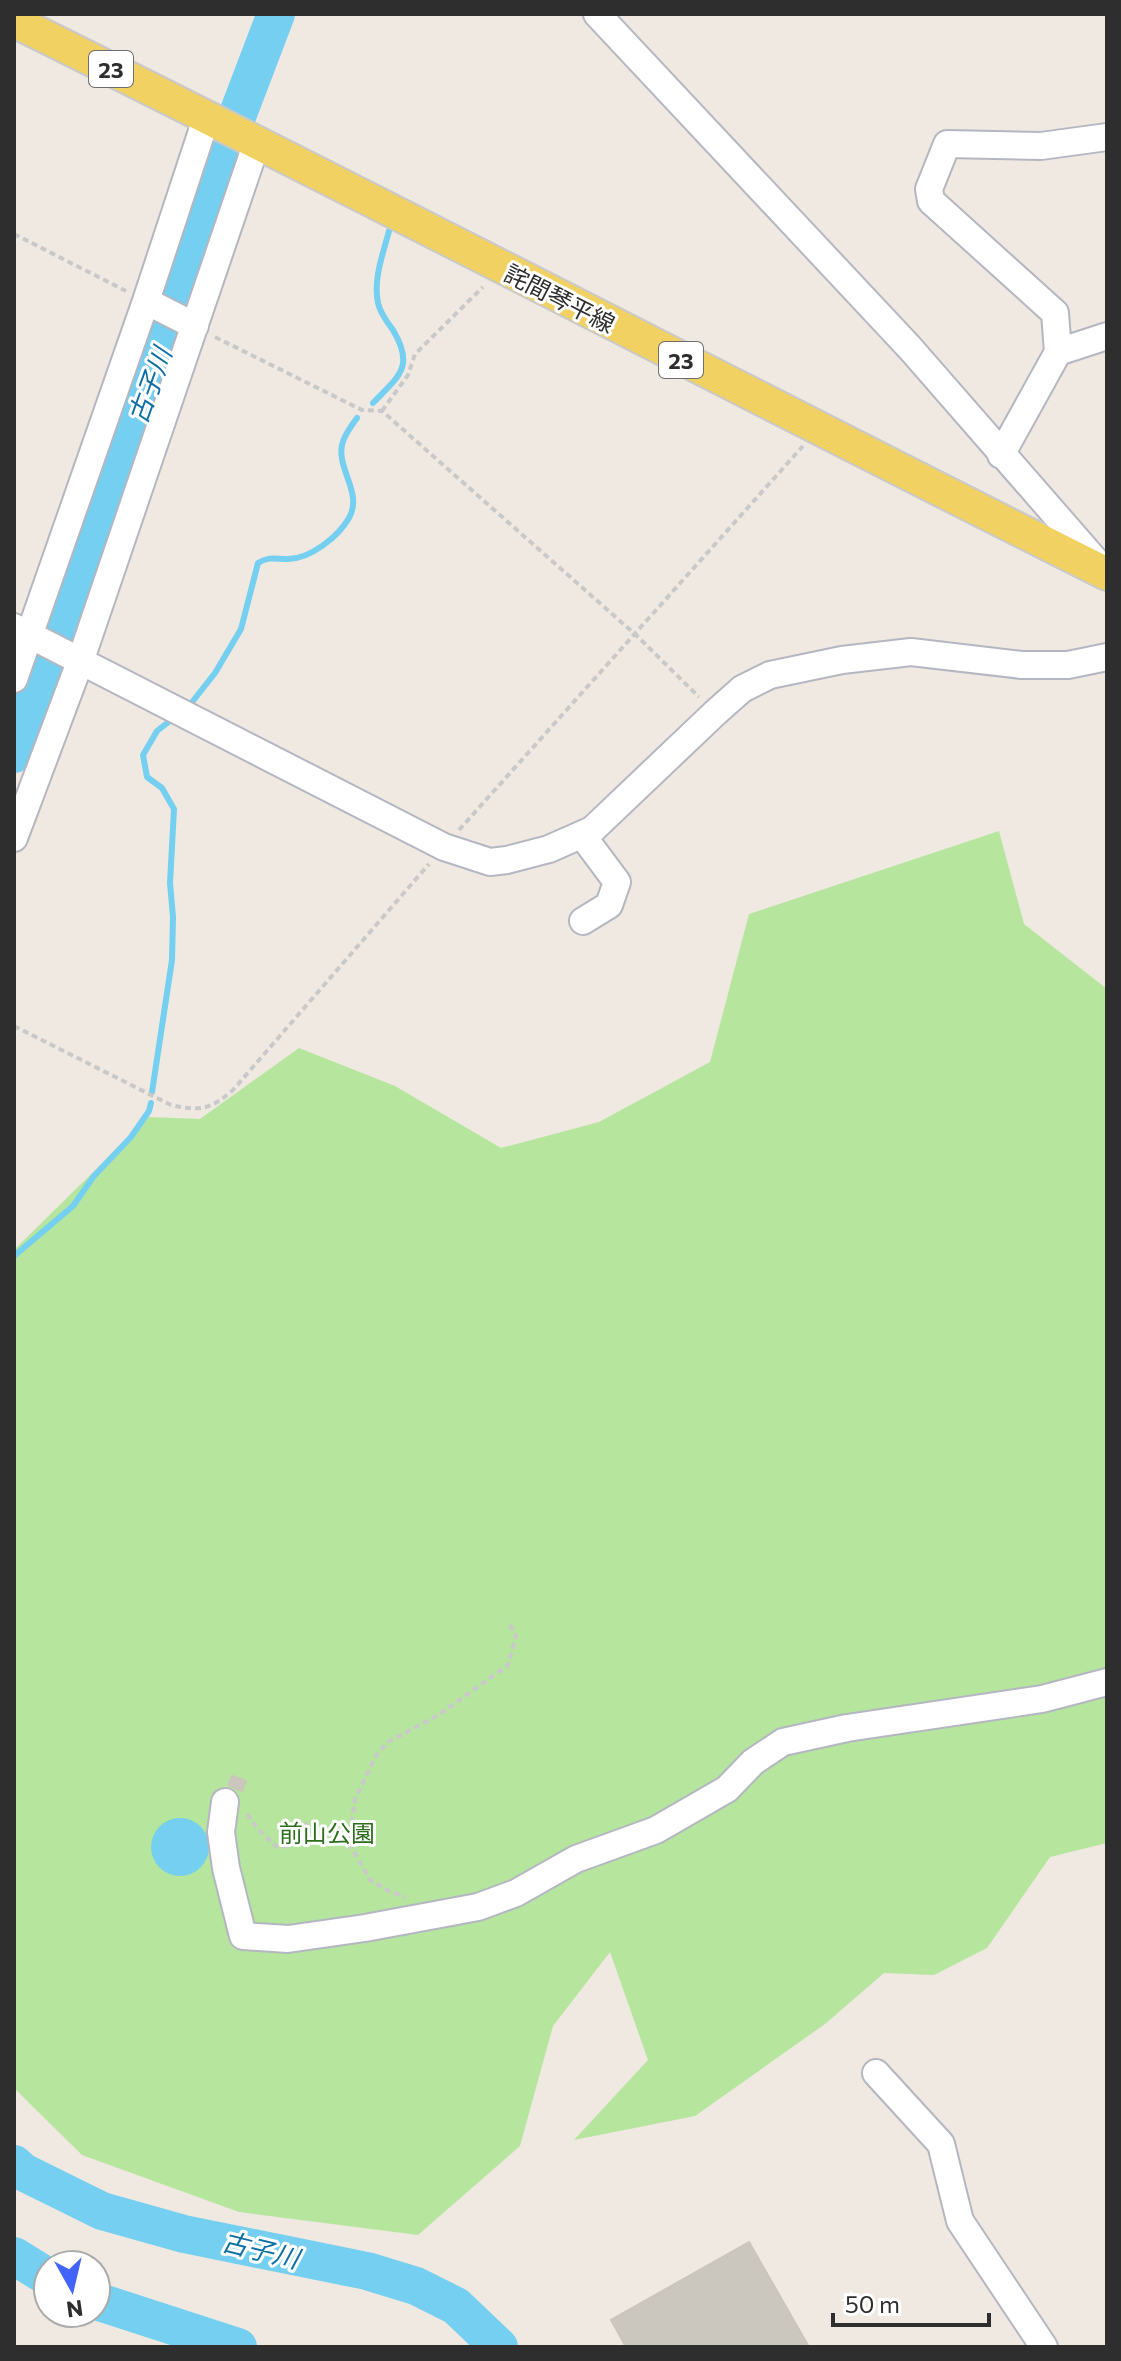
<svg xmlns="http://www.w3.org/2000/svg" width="1121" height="2361" font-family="Commissioner,'Noto Sans JP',sans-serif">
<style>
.green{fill:#b6e59e}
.water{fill:#75cff0}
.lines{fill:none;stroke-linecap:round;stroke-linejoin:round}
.stream{stroke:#75cff0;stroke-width:6}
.river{stroke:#75cff0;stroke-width:38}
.building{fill:#cbc7bf;stroke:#cbc5ba;stroke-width:2}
.minor-casing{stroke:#b4b7c1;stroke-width:30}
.major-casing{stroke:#c9c9c9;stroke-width:36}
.path{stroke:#c9c9c9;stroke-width:4;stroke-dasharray:6 4;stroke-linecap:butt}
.minor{stroke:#fff;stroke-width:26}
.major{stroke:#f2d163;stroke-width:32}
.labels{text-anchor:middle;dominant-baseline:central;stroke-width:6;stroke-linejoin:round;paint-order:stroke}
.shield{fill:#fff;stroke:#6d6d6d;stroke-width:2}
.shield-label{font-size:22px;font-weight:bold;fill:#2e2e2e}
.street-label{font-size:24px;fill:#2e2e2e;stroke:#fff}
.park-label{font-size:24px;fill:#2c6e1b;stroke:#fff}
.water-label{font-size:26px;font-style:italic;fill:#0d6fa3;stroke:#fff}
</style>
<rect width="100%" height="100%" fill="#efe9e1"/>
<path class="green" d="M999 831 1024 924 1107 989V1843L1050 1857 987 1948 934 1975 884 1973 825 2024 695 2116 574 2140 648 2060 610 1952 553 2026 520 2146 418 2235 239 2212 82 2155 14 2088V1250L149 1117 200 1119 299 1048 395 1086 501 1148 599 1122 710 1062 749 914Z"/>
<path class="water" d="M151 1847a29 29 0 1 1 58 0a29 29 0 1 1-58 0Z"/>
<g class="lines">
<path class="stream" d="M373 403C399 376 415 367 393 330 387 322 380 313 378 303 373 279 383 254 389 231
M189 706 215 673 241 629 258 563C269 556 276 559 288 559 310 559 338 537 349 518 363 493 337 470 342 445 344 435 351 426 357 418
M152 1092 172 960 173 917 170 883 174 809 162 788 147 777 143 755 157 731 171 720
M14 1256 73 1206 94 1176 131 1137 149 1111 151 1103"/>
<path class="river" d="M14 754 167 335 223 153 276 14
M14 2164 23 2172 102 2211 184 2234 367 2271 416 2286 456 2306 499 2347
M14 2256 48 2277
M96 2301 238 2347"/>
</g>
<path class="building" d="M232 1776 246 1781 242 1791 228 1785Z
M749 2242 809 2347H626L611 2320Z"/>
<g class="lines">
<g class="minor-casing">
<path id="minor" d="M597 14 910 348 1101 567
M146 301 195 326
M1058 352 1107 336
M1001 455 1058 352 1055 313 931 201 929 189 947 144 1041 146 1107 137
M14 627 444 847 490 862 507 860 549 849 592 830 715 713 742 689 770 675 842 660 911 652 1022 665H1068L1107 657
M14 679 146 301 207 116
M582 835 617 882 609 905 583 921
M14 838 80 662 257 142
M225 1802 221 1832 226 1868 243 1936 288 1939 365 1928 478 1907 516 1893 576 1859 656 1830 727 1789 753 1762 783 1742 847 1728 1042 1699 1107 1682
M876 2073 941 2144 960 2221 1044 2347"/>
</g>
<g class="major-casing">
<path id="major" d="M14 21C380 202 742 391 1107 574"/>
</g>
<path class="path" d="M14 234 126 291
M215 337 362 410 382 411 636 635 699 697
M382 411 408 375 415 354 483 287
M459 830 803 446
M14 1026 171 1105C200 1112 211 1109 233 1090L429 864
M247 1814 258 1829 277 1847 287 1846 298 1820 322 1835 349 1843 355 1799 377 1754 388 1742 440 1714 508 1665 516 1636 508 1621
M349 1843 370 1880 389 1891 406 1897"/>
<use href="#minor" class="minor"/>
<use href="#major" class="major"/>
</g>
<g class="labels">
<g class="shield">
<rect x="89" y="51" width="44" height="36" rx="6"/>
<rect x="659" y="342" width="44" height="36" rx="6"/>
</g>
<g class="shield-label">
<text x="111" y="69">23</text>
<text x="681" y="360">23</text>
</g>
<g class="street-label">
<text transform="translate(560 298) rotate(27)">詫間琴平線</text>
</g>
<g class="park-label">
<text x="327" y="1832">前山公園</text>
</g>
<g class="water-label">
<text transform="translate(149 385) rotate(-70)">古子川</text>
<text transform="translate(261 2249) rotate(14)">古子川</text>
</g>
</g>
<rect width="1121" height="2361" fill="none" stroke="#2e2e2e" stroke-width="32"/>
<g transform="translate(72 2289) rotate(172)"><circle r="38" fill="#ffffff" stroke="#ababab" stroke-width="2"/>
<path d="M0-6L14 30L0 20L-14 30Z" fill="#4264fb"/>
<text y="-12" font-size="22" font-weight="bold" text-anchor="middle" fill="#2e2e2e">N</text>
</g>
<path d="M833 2313v12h156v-12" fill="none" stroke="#2e2e2e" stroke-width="4"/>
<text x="845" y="2313" font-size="24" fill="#2e2e2e" stroke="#ffffff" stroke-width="6" paint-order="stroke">50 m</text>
</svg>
